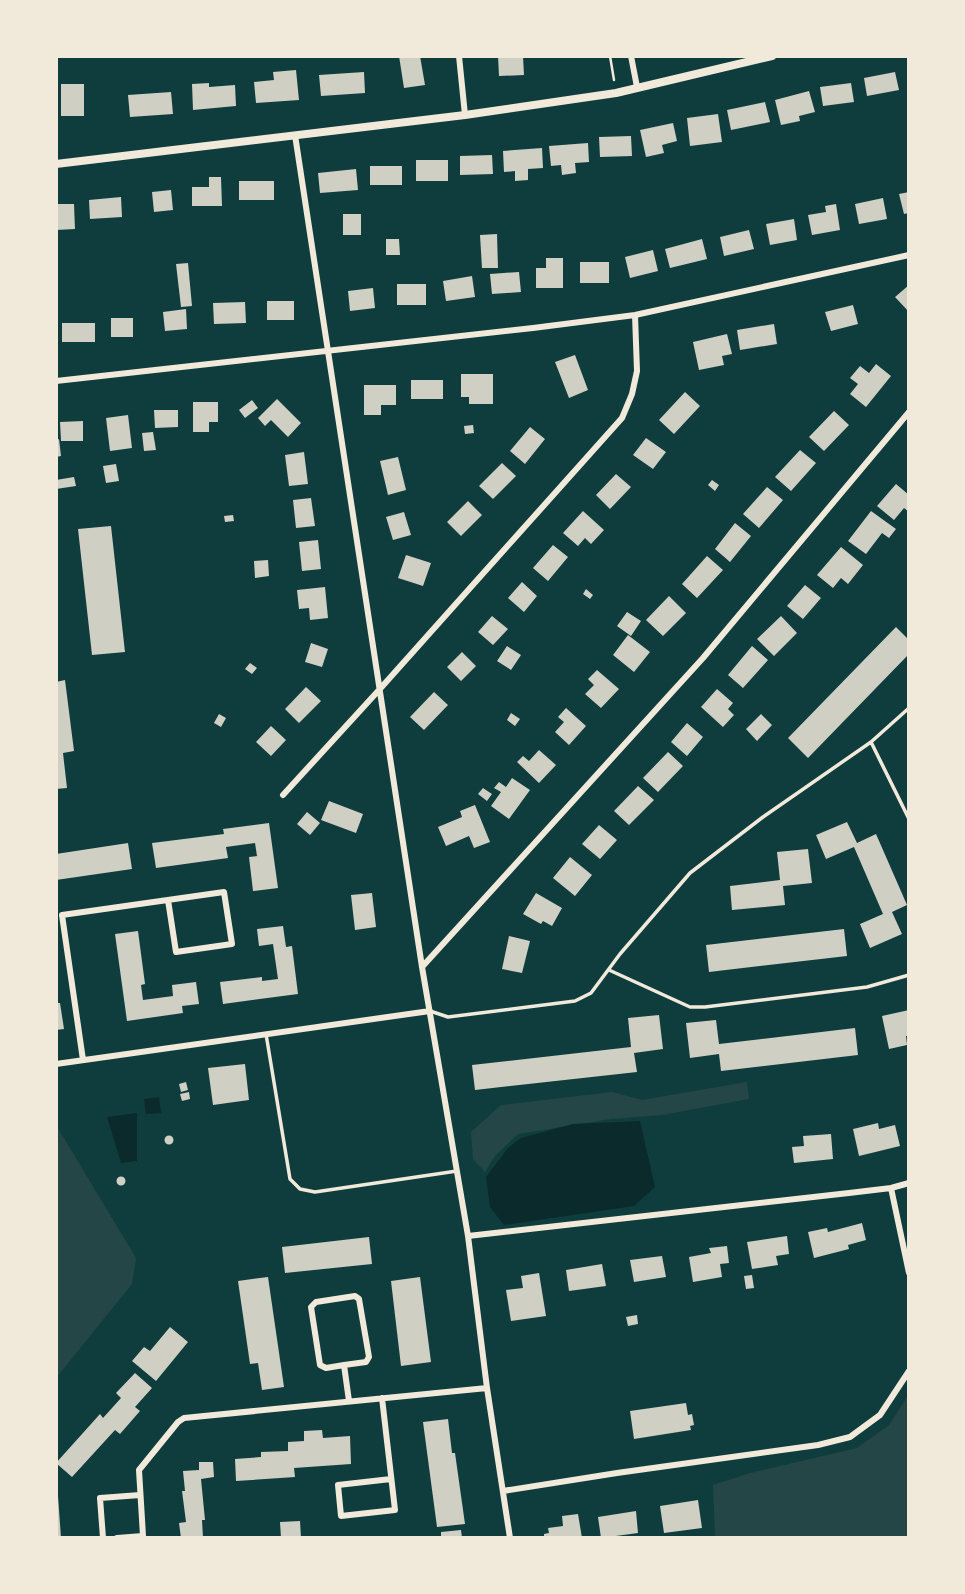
<svg xmlns="http://www.w3.org/2000/svg" width="965" height="1594" font-family="'Golos Text',sans-serif">
<style>
.green{fill:#244646}
.water{fill:#0a2a2b}
.building{fill:#cfcfc3}
.lines{fill:none;stroke-linecap:round;stroke-linejoin:round}
.path{stroke:#f1e9da;stroke-width:2.5}
.service{stroke:#f1e9da;stroke-width:3.5}
.minor{stroke:#f1e9da;stroke-width:6}
.tertiary{stroke:#f1e9da;stroke-width:8}
</style>
<rect width="100%" height="100%" fill="#0f3d3e"/>
<path class="green" d="M747 1082 749 1099 662 1115 611 1119 518 1134 495 1156 485 1172 473 1159 471 1132 501 1105 612 1092 642 1100Z
M56 1125 136 1258 132 1284 56 1378Z
M909 1394V1538H715L713 1485 750 1473 857 1448 889 1425Z"/>
<path class="water" d="M159 1097 161 1113 146 1114 144 1099Z
M137 1113V1161L121 1163 107 1117Z
M640 1121 655 1187 634 1206 504 1225 490 1207 486 1177 508 1148 521 1138 573 1124Z"/>
<path class="building" d="M399 56H420L425 85 404 88Z
M498 56H523L524 75 499 76Z
M296 70 299 100 256 103 254 82 274 80 273 72Z
M364 72 365 93 321 96 319 75Z
M895 72 899 90 867 96 864 78Z
M209 83V87L235 85 236 106 193 110 192 84Z
M851 83 854 102 823 106 820 87Z
M61 84H84V116H61Z
M809 91 815 112 799 116 800 121 781 125 775 100Z
M171 92 173 114 130 117 128 95Z
M765 102 770 122 731 130 727 110Z
M718 114 722 142 690 146 687 118Z
M673 123 677 141 662 145 664 153 646 157 640 130Z
M631 136 632 156 600 157 599 137Z
M588 143 589 162 575 163 576 173 562 175 561 165 551 166 549 146Z
M542 148 543 168 528 169V180L515 181V171L504 172 503 151Z
M492 155 493 174 460 175V156Z
M416 160H448V181H416Z
M370 166H402V185H370Z
M356 169 358 190 320 193 318 173Z
M209 177H221L222 206H192V187H209Z
M239 181H274V200H239Z
M171 190 173 210 154 212 152 192Z
M909 192V213L904 214 899 194Z
M121 197 122 217 90 219 89 200Z
M883 198 887 219 859 224 855 204Z
M56 204H74L75 229 56 230Z
M836 204 840 230 812 235 808 215 826 212 825 206Z
M343 214H361V235H343Z
M794 219 797 240 770 245 766 224Z
M749 230 754 249 724 256 720 237Z
M497 234 498 268H482L480 235Z
M386 239H399L400 255H386Z
M702 239 707 259 670 268 665 249Z
M653 250 658 271 630 278 625 257Z
M546 258H563V288H536V268H546Z
M580 262H609V283H580Z
M188 263 192 306 181 307 176 264Z
M519 272 521 292 492 294 490 274Z
M472 276 475 297 446 301 443 281Z
M397 284H426V305H397Z
M909 285V312L895 297Z
M373 288 375 308 350 311 348 291Z
M267 301H294V320H267Z
M245 302 246 323 214 324 213 303Z
M853 305 858 324 831 331 825 312Z
M186 309 187 329 165 331 163 312Z
M111 318H133V337H111Z
M62 323H95V342H62Z
M774 324 777 344 740 350 737 330Z
M727 334 732 354 722 356 724 365 699 370 693 342Z
M575 355 588 390 569 398 555 362Z
M876 364 891 376 866 407 850 394 858 384 850 378 860 366 869 373Z
M461 374H493V404H469V397H461Z
M411 380H443V399H411Z
M364 385H396V405H381V415H364Z
M685 392 700 406 674 434 659 420Z
M277 399 301 423 288 437 271 420 265 426 258 418Z
M252 400 258 408 245 418 239 410Z
M193 402H218V422H209V432H193Z
M154 410H178V427L155 428Z
M834 411 849 425 824 451 809 437Z
M128 415 132 448 110 451 106 418Z
M83 421V441H61L60 422Z
M473 425 474 433 465 434 464 426Z
M530 427 545 439 525 464 510 451Z
M153 432 156 450 144 451 142 433Z
M646 438 666 452 653 469 633 455Z
M59 439 61 456 56 457V440Z
M800 450 816 463 791 491 775 477Z
M304 452 308 484 289 486 285 455Z
M398 457 406 490 388 495 380 461Z
M502 463 516 476 493 499 479 486Z
M116 464 119 481 106 483 103 466Z
M616 474 631 487 610 509 596 495Z
M74 477 76 486 56 489V480Z
M712 480 719 485 715 491 708 485Z
M896 484 909 495V512L904 508 894 520 877 506Z
M767 487 783 500 759 528 743 514Z
M311 498 315 526 296 528 293 500Z
M468 501 482 515 461 536 447 522Z
M583 511 604 530 591 544 585 538 578 546 563 533Z
M871 511 896 529 889 538 882 533 866 554 848 541Z
M404 512 411 535 393 540 386 517Z
M233 515 234 521 225 522 224 516Z
M735 523 751 536 730 562 715 549Z
M111 526 125 652 92 655 78 529Z
M318 540 321 569 302 571 299 542Z
M553 545 568 557 548 581 533 568Z
M841 547 863 565 848 584 841 578 833 588 817 575Z
M406 555 431 563 423 586 398 578Z
M707 556 723 570 697 598 682 584Z
M268 560 269 576 255 578 254 561Z
M522 582 537 596 524 612 508 598Z
M805 585 821 598 803 619 787 606Z
M325 587 328 618 310 620 309 608 299 609 297 590Z
M586 589 593 595 590 599 583 594Z
M669 596 686 613 663 636 646 620Z
M627 612 641 621 631 636 617 626Z
M492 616 508 629 493 645 478 632Z
M781 616 797 633 774 656 757 639Z
M896 627 909 640V654L808 758 788 738Z
M628 635 650 652 634 672 613 655Z
M311 643 328 649 322 667 305 662Z
M507 646 521 655 511 670 497 661Z
M752 646 768 660 743 688 728 675Z
M462 652 476 666 461 681 447 667Z
M250 663 257 668 252 674 245 669Z
M597 670 619 689 601 708 585 694 594 685 588 679Z
M65 680 74 751 63 753 67 788 56 789V682Z
M306 687 321 701 299 723 285 709Z
M717 689 733 703 728 709 734 715 723 727 701 707Z
M434 692 448 705 424 730 410 717Z
M566 708 586 726 569 745 555 732 564 722 558 717Z
M511 713 520 719 515 726 507 720Z
M219 714 226 718 221 727 214 723Z
M761 714 772 725 757 741 746 729Z
M687 723 703 737 687 756 671 742Z
M271 726 286 740 271 756 256 742Z
M539 750 556 765 539 783 517 762 523 756 529 761Z
M668 752 683 766 658 792 643 778Z
M512 778 530 790 509 819 491 806 501 792 494 788 499 782 506 787Z
M638 786 654 800 629 825 614 811Z
M483 788 492 794 487 801 478 794Z
M329 801 363 814 356 833 321 820Z
M475 805 490 842 474 848 469 836 446 846 438 827 462 817 460 811Z
M307 812 320 823 310 835 297 824Z
M847 822 857 843 876 834 907 905 892 912 902 934 870 948 860 924 883 914 854 847 826 859 816 835Z
M269 823 278 888 253 891 249 857 257 856 255 843 226 847 228 858 156 868 152 843 224 834 223 829Z
M599 825 617 840 600 859 582 844Z
M128 843 132 869 56 880V854Z
M808 849 812 883 783 886 785 905 732 910 730 886 780 880 777 852Z
M570 857 592 875 575 896 553 878Z
M372 893 376 927 355 930 351 895Z
M536 893 562 908 552 926 543 921 541 924 523 914Z
M283 926 286 947 292 946 298 994 223 1004 220 982 262 977V981L278 979 273 944 259 946 257 929Z
M844 929 847 956 709 972 706 945Z
M138 931 145 984 141 985 143 1000 173 996 172 985 196 982 199 1004 182 1006 183 1013 127 1021 115 934Z
M509 936 530 941 522 973 502 969Z
M56 1003H60L64 1029 56 1030Z
M909 1010V1036H906L907 1045 889 1049 882 1016Z
M659 1015 663 1049 634 1053 637 1072 475 1090 472 1065 631 1047 628 1018Z
M716 1020 719 1044 855 1028 858 1055 721 1071 719 1054 690 1058 686 1023Z
M245 1064 249 1100 213 1105 208 1068Z
M186 1082 188 1090 181 1092 179 1084Z
M189 1092 190 1099 182 1101 180 1094Z
M878 1123 879 1129 895 1125 900 1146 859 1156 853 1129Z
M831 1134 833 1159 794 1163 792 1147 804 1146 803 1136Z
M164.5 1140a4.5 4.5 0 1 1 9 0a4.5 4.5 0 1 1-9 0Z
M116.5 1181a4.5 4.5 0 1 1 9 0a4.5 4.5 0 1 1-9 0Z
M862 1223 866 1240 848 1245 849 1249 814 1258 808 1232 827 1228 828 1232Z
M787 1236 789 1254 776 1256 778 1265 752 1269 747 1242Z
M369 1237 372 1264 285 1273 282 1247Z
M727 1246 729 1263 720 1264 722 1277 693 1282 689 1257 711 1253 709 1248Z
M662 1256 666 1277 634 1282 630 1260Z
M602 1264 606 1286 569 1291 566 1270Z
M539 1273 546 1316 511 1321 506 1290 523 1288 521 1276Z
M752 1275 754 1288 746 1289 744 1276Z
M268 1277 284 1387 262 1390 258 1363 250 1364 238 1281Z
M420 1277 431 1362 401 1366 391 1281Z
M637 1315 638 1324 628 1326 626 1317Z
M170 1327 188 1342 156 1381 132 1361 144 1347 150 1351Z
M135 1373 152 1388 135 1407 140 1411 120 1434 115 1430 72 1477 56 1463 100 1414 103 1418 121 1398 116 1393Z
M686 1403 688 1415 692 1414 694 1425 690 1426 691 1430 634 1439 630 1411Z
M448 1419 452 1453H455L465 1524 437 1527 423 1422Z
M322 1430 323 1438 350 1436 351 1464 294 1468 295 1477 236 1481 235 1459 261 1457V1452L288 1451V1442L304 1441V1431Z
M199 1462H213L214 1477 201 1479 205 1520H202L203 1538H181L179 1523 186 1522 182 1491H185L183 1471 199 1470Z
M56 1496H58L61 1538H56Z
M698 1500 702 1528 664 1533 660 1506Z
M636 1511 638 1533 601 1538 598 1517Z
M578 1514 582 1538H544V1534L549 1533 548 1528 563 1526 562 1516Z
M300 1521 301 1538H281L280 1522Z
M461 1530 462 1538H441V1532Z"/>
<g class="lines">
<path class="path" d="M610 56 614 80"/>
<path class="service" d="M871 742 909 819
M609 970 690 1007H705L867 987 909 975
M430 1011 448 1017 575 1001 591 993 620 954 690 873 763 817 871 742 909 708
M266 1034 290 1179 300 1189 315 1192 457 1171"/>
<path class="minor" d="M459 56 465 115
M631 56 637 87
M295 135 422 967 468 1236 487 1388 510 1538
M56 381 533 328 635 315 909 255
M283 795 379 690 622 418 632 394 637 371 635 315
M422 967 703 658 909 412
M83 1060 62 915 224 892 232 944 176 952 168 900
M56 1064 430 1011
M891 1188 909 1273
M468 1236 849 1193 891 1188 909 1183
M344 1365 366 1362 369 1357 359 1299 355 1296 316 1302 311 1307 320 1365 326 1368 344 1365 349 1401
M382 1398 395 1510 341 1516 338 1485 391 1479
M503 1491 617 1473 818 1445 850 1437 880 1415 909 1371
M103 1538 100 1498 140 1495
M117 1538 143 1536 139 1470 178 1422 184 1418 487 1388"/>
<path class="tertiary" d="M56 164 465 115 616 93 772 56"/>
</g>
<rect width="965" height="1594" fill="none" stroke="#f1e9da" stroke-width="116"/>
</svg>
